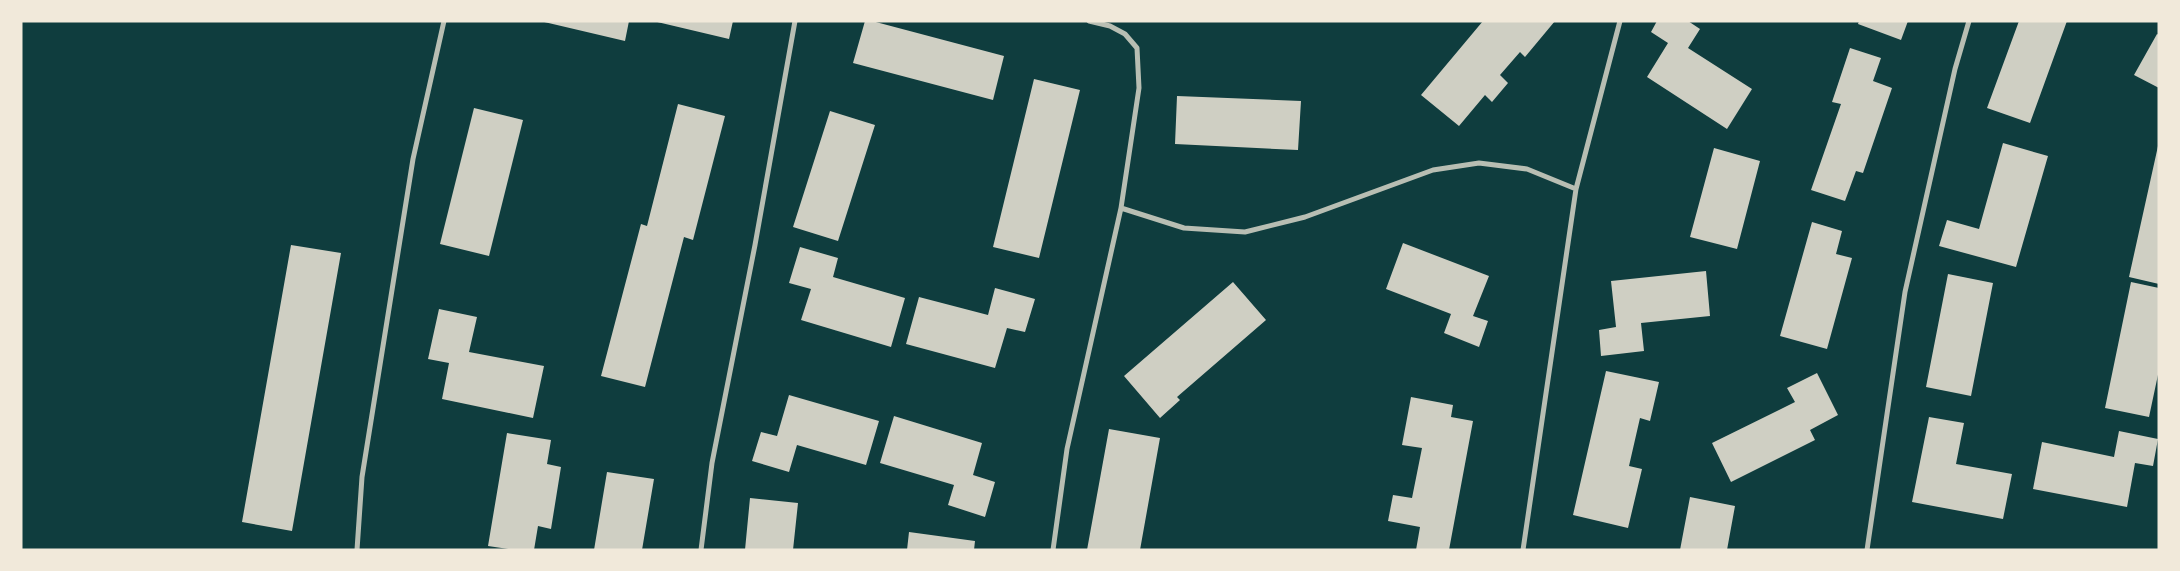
<svg xmlns="http://www.w3.org/2000/svg" width="2180" height="571" font-family="Cabin,sans-serif">
<style>
.building{fill:#cfcfc3}
.lines{fill:none;stroke-linecap:round;stroke-linejoin:round}
.minor{stroke:#b8beb3;stroke-width:5}
</style>
<rect width="100%" height="100%" fill="#0f3d3e"/>
<path class="building" d="M540 21H629L625 41Z
M653 21H733L729 39Z
M865 21H872L1004 56 993 100 853 63Z
M1483 21H1555L1525 57 1520 52 1500 75 1508 83 1492 102 1485 95 1459 126 1421 95Z
M1657 21H1688L1700 29 1688 48 1752 89 1727 129 1647 77 1668 43 1651 32Z
M1859 21H1908L1901 40 1858 24Z
M2019 21H2067L2030 123 1987 108Z
M2157 34 2159 35V88L2134 75Z
M1850 48 1881 58 1873 81 1892 88 1863 173 1856 171 1845 201 1811 190 1841 104 1832 102Z
M1034 79 1080 90 1039 258 993 247Z
M1177 96 1301 101 1298 150 1175 144Z
M678 104 725 116 693 240 684 237 645 387 601 376 641 224 647 226Z
M474 108 523 120 489 256 440 244Z
M830 111 875 125 838 241 793 227Z
M2003 143 2048 156 2016 267 1939 246 1947 220 1979 229Z
M2158 146 2159 147V284L2129 277Z
M1714 148 1760 161 1737 249 1690 237Z
M1812 222 1842 231 1836 254 1852 258 1827 349 1780 336Z
M1403 243 1489 276 1473 316 1488 321 1479 347 1444 333 1451 314 1386 289Z
M291 245 341 253 292 531 242 522Z
M800 247 838 258 833 277 905 298 891 347 801 320 811 289 789 283Z
M1706 271 1710 316 1641 323 1644 351 1601 356 1599 330 1616 327 1611 281Z
M1948 274 1993 283 1971 396 1926 387Z
M1233 282 1266 320 1177 397 1180 400 1160 418 1124 376Z
M2131 282 2159 288V370L2149 417 2105 408Z
M995 288 1035 299 1025 332 1007 328 995 368 906 344 919 297 988 315Z
M439 309 477 317 469 352 544 366 533 418 442 399 449 363 428 359Z
M1606 371 1659 382 1650 421 1640 418 1629 466 1642 469 1628 528 1573 515Z
M1817 373 1838 415 1810 430 1815 440 1731 482 1712 443 1795 402 1787 388Z
M789 395 879 421 866 465 797 445 789 472 752 461 761 432 777 436Z
M1411 397 1453 405 1451 417 1473 421 1449 550H1416L1420 527 1388 521 1393 495 1412 498 1422 448 1402 445Z
M894 416 982 443 973 475 995 482 985 517 948 505 954 485 880 463Z
M1929 417 1964 423 1956 464 2012 474 2003 519 1912 502Z
M1109 429 1160 438 1140 550H1087Z
M2119 431 2158 439 2153 466 2135 463 2127 507 2033 489 2042 442 2114 457Z
M507 433 551 440 547 464 561 467 551 529 538 526 534 550H515L488 546Z
M607 472 654 479 642 550H594Z
M1690 497 1735 506 1727 550H1680Z
M750 498 798 503 793 550H745Z
M909 532 975 541 974 550H907Z"/>
<g class="lines">
<path class="minor" d="M1121 208 1184 228 1245 232 1305 217 1433 170 1479 163 1527 169 1576 189
M357 550 362 477 413 159 444 21
M701 550 712 463 755 245 795 21
M1053 550 1067 449 1121 208 1139 88 1137 48 1125 34 1110 26 1089 21
M1523 550 1576 189 1620 21
M1867 550 1905 292 1955 69 1969 21"/>
</g>
<rect width="2180" height="571" fill="none" stroke="#f1e9da" stroke-width="45"/>
</svg>
